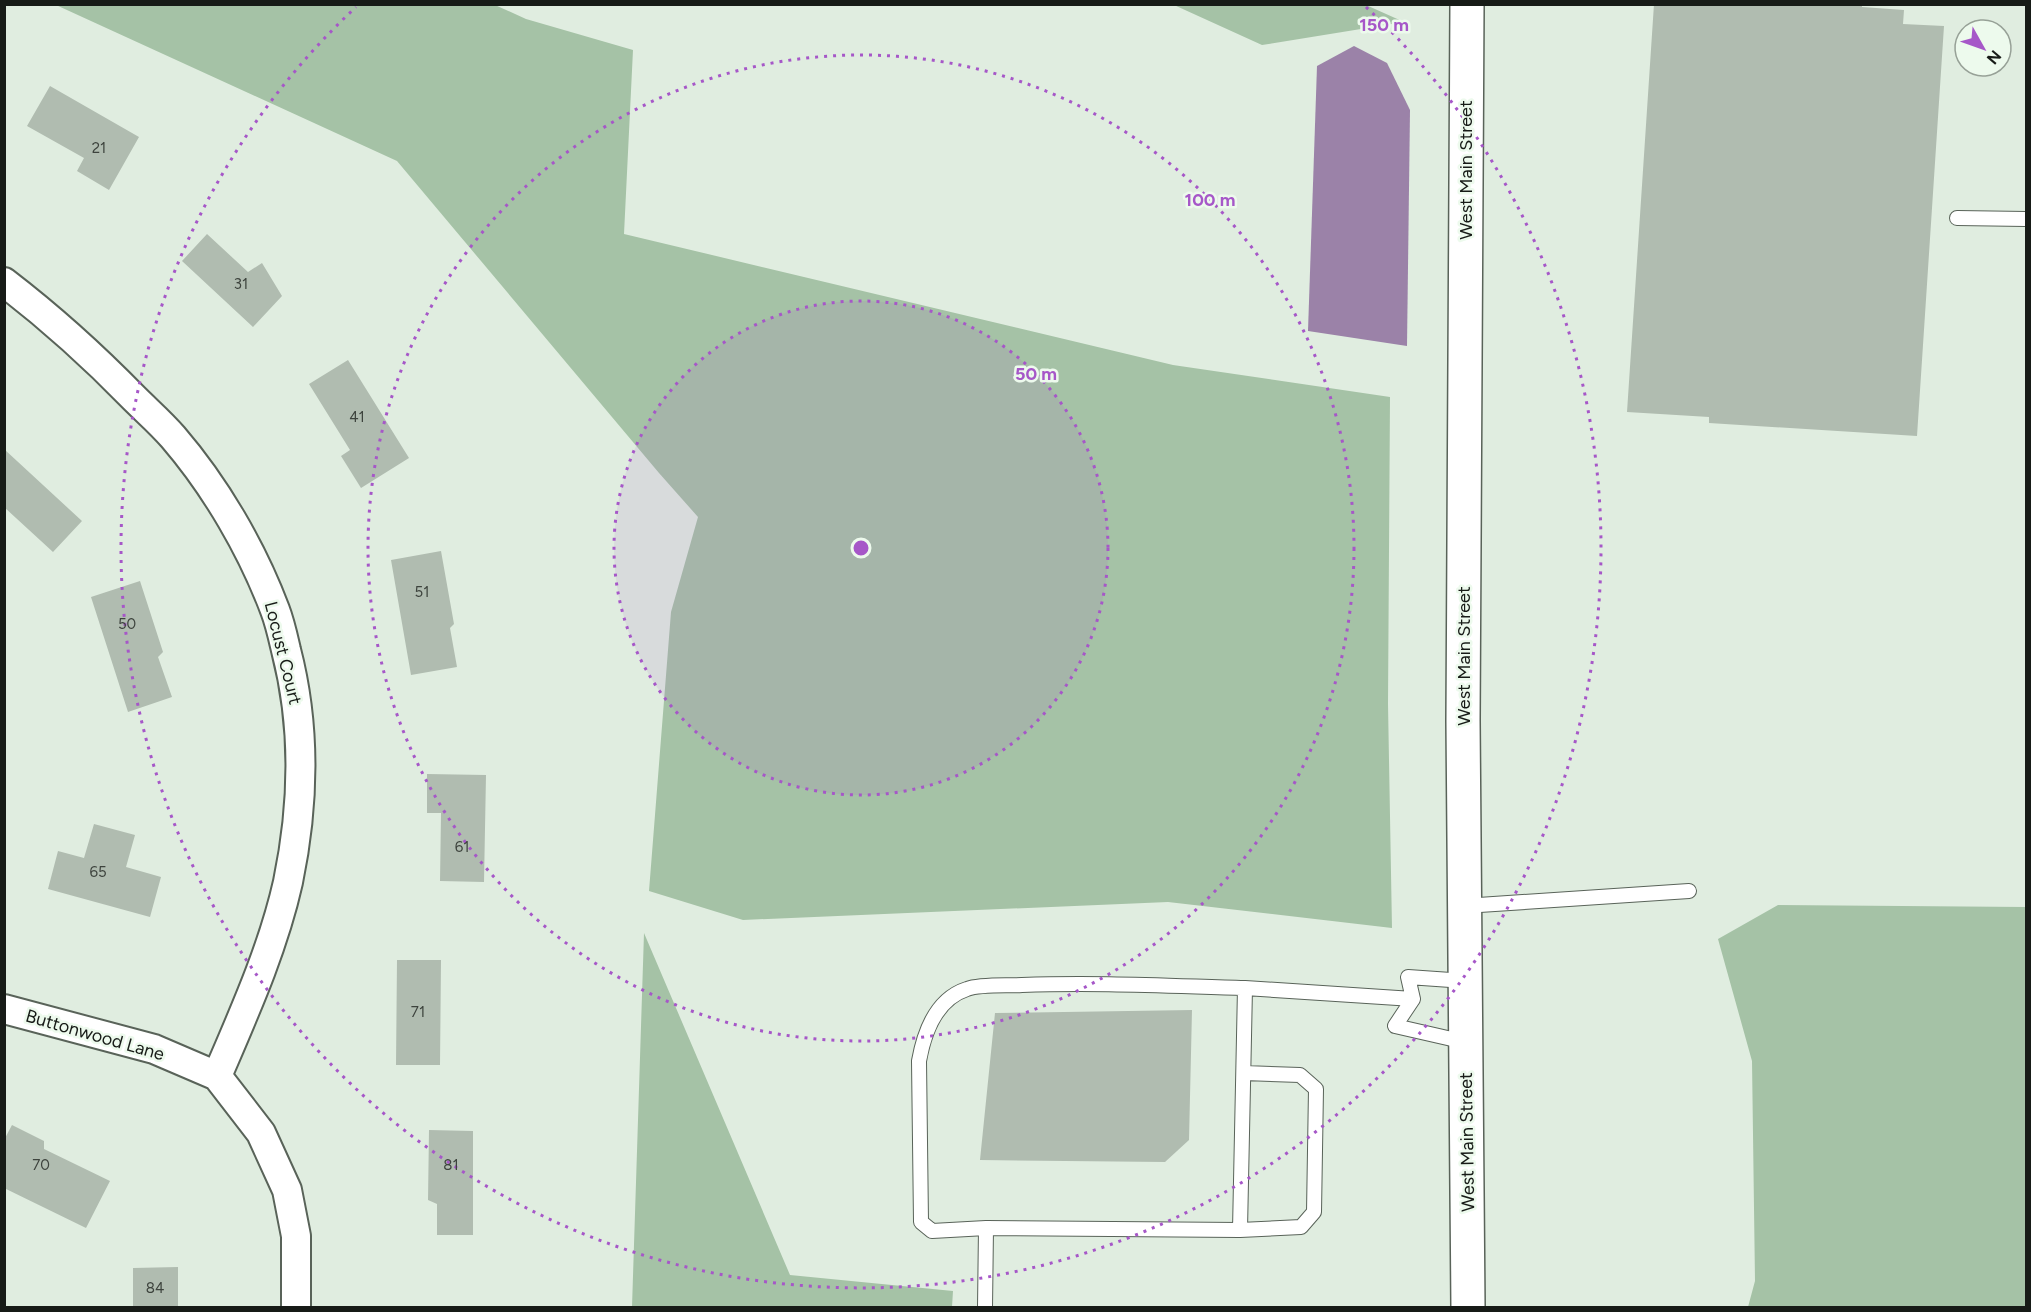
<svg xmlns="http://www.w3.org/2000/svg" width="2031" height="1312" font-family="Figtree,sans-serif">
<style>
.green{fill:#a5c2a6}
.water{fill:#9b82a8}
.building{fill:#b0bcb0}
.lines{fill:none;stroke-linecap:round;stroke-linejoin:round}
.lane-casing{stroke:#596359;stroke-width:16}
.street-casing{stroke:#596359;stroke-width:32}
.primary-casing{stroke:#596359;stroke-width:36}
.lane{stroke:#fff;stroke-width:14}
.street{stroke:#fff;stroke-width:28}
.primary{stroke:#fff;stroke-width:33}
.ring{fill:none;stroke:#a657c8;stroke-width:3;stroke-dasharray:3 6}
.labels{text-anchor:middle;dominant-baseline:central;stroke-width:5;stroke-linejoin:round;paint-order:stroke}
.number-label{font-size:15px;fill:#3d433d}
.street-label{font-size:18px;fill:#171b17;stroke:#edfaed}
.centre{fill:#a657c8;stroke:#edfaed;stroke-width:3}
.ring-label{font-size:18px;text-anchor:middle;font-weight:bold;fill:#a657c8;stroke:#edfaed;stroke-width:5;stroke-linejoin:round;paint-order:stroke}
</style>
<rect width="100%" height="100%" fill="#e0ede0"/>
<path class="green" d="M56 5H495L526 19 633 50 624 234 1173 365 1390 397 1388 704 1392 928 1168 902 743 920 649 891 671 612 698 517 659 473 397 161Z
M1174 5H1366L1404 22 1262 45Z
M1778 905 2026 907V1307H1748L1755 1281 1752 1061 1718 939Z
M644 933 790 1275 953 1291 952 1307H632Z"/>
<path class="water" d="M1354 46 1387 63 1410 110 1407 346 1308 331 1317 66Z"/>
<path class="building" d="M1654 4H1862V7L1904 10 1903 24 1944 26 1917 436 1709 423V417L1627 412Z
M50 86 139 137 109 190 77 171 84 158 27 126Z
M207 234 248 272 262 263 282 296 253 327 182 261Z
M348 360 409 458 361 488 341 456 350 450 309 384Z
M4 449 82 521 53 552 4 507Z
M441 551 454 624 450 628 457 667 411 675 391 560Z
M140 581 163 652 158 657 172 697 128 712 91 597Z
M427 774 486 775 484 882 440 881 441 813H427Z
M94 824 135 835 126 867 161 877 150 917 48 889 58 851 84 858Z
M397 960H441L440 1065H396Z
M1192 1010 1189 1140 1165 1162 980 1160 995 1013Z
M12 1125 44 1141V1149L110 1181 86 1228 4 1188V1140Z
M429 1130 473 1131V1235H437V1204L428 1200Z
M178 1267V1308H133V1268Z"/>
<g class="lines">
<g class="lane-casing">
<path id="lane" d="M1957 218 2026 219
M1464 906 1689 891
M1465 981 1408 977 1413 999 1395 1026 1465 1042
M986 1228 932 1231 921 1222 919 1061C924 1033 936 999 967 989 981 984 1007 986 1022 985 1096 982 1171 986 1245 988
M1240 1230 1301 1227 1314 1212 1316 1089 1300 1075 1244 1073
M985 1308 986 1228 1240 1230 1245 988 1413 999"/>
</g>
<g class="street-casing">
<path id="street" d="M4 282C51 318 93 356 134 398 147 411 161 423 173 437 216 487 252 549 275 610 280 623 283 637 286 650 306 727 304 805 288 882 273 949 244 1013 217 1076
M4 1009 154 1049 217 1076 261 1133 287 1190 296 1236V1308"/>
</g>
<g class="primary-casing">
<path id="primary" d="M1467 4 1463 721 1468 1308"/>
</g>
<use href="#lane" class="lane"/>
<use href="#street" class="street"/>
<use href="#primary" class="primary"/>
</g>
<circle cx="861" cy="548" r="247" fill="#a657c8" fill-opacity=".12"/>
<g class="ring">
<circle cx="861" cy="548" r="247"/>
<circle cx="861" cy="548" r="493"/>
<path d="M1366 7A740 740 0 1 1 356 7"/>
</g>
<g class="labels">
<g class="number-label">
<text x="99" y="148">21</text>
<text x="241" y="284">31</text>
<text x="357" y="417">41</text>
<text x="422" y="592">51</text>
<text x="127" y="624">50</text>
<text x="462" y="847">61</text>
<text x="98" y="872">65</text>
<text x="418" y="1012">71</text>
<text x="41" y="1165">70</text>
<text x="451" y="1165">81</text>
<text x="155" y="1288">84</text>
</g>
<g class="street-label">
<text transform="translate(1466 170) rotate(-90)">West Main Street</text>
<text transform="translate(283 653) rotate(76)">Locust Court</text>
<text transform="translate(1464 656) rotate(-90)">West Main Street</text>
<text transform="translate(95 1035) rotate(16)">Buttonwood Lane</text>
<text transform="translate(1467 1142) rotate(-91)">West Main Street</text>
</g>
</g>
<circle cx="861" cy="548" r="9" class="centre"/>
<g class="ring-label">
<text x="1384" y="31">150 m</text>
<text x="1210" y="206">100 m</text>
<text x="1036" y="380">50 m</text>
</g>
<rect width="2031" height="1312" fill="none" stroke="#171b17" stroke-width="12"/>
<g transform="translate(1983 48) rotate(130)"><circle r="28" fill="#edfaed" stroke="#97a197" stroke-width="1.5"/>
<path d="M0-4.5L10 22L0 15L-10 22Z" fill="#a657c8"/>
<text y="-9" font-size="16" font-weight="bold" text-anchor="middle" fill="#171b17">N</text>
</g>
</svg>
